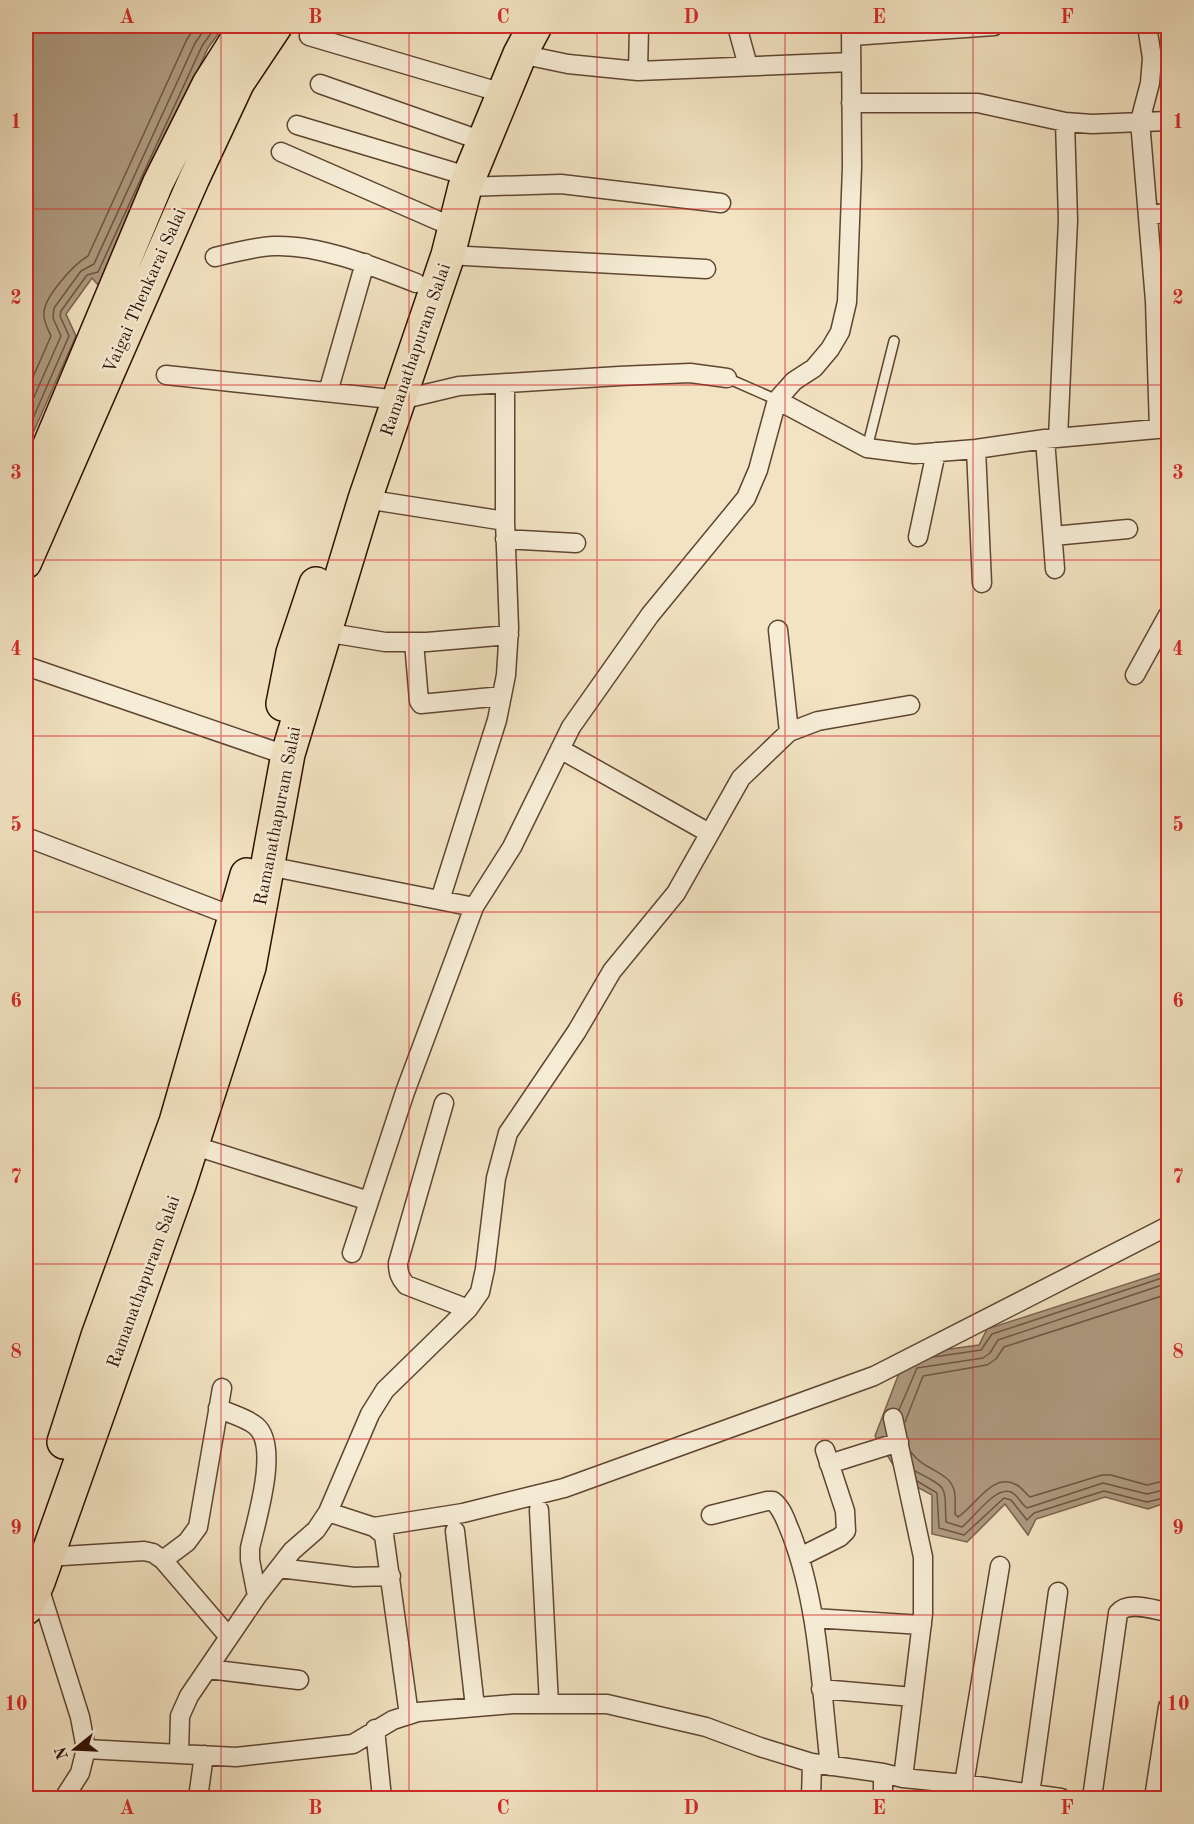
<svg xmlns="http://www.w3.org/2000/svg" width="1194" height="1824" font-family="'Old Standard TT',serif">
<style>
.water{fill:#af9b81;stroke:#7b634e;stroke-width:1.5}
.lines{fill:none;stroke-linecap:round;stroke-linejoin:round}
.shore{stroke:#6e5642;stroke-width:1.5}
.lane-casing{stroke:#5f4532;stroke-width:12}
.street-casing{stroke:#5f4532;stroke-width:21}
.primary-casing{stroke:#2e1002;stroke-width:33}
.highway-casing{stroke:#2e1002;stroke-width:36}
.lane{stroke:#f7edd7;stroke-width:9}
.street{stroke:#f7edd7;stroke-width:18}
.primary{stroke:#f2e3c2;stroke-width:30}
.highway{stroke:#f2e3c2;stroke-width:33}
.grid{fill:none;stroke:#d62828;stroke-width:1.5;stroke-opacity:0.55}
.labels{text-anchor:middle;dominant-baseline:central;stroke-width:5;stroke-linejoin:round;paint-order:stroke}
.street-label{font-size:18px;fill:#2e1002;stroke:#f7edd7}
.neatline{fill:none;stroke:#d62828;stroke-width:2}
.grid-label{font-size:20px;text-anchor:middle;font-weight:bold;fill:#d62828}
</style>
<rect width="100%" height="100%" fill="#f2e3c2"/>
<filter id="stains"><feTurbulence type="fractalNoise" baseFrequency=".00333" numOctaves="4"/><feColorMatrix values="0 0 0 0 .2 0 0 0 0 .09 0 0 0 0 .02 0 0 0 .5 -.17"/></filter>
<radialGradient id="worn" r=".72"><stop offset=".6" stop-color="#630" stop-opacity="0"/><stop offset="1" stop-color="#630" stop-opacity=".3"/></radialGradient>
<path class="water" d="M26 26H224L208 48 99 286 92 278 66 314 76 336 26 449Z
M1168 1257V1502L1148 1509 1105 1497 1036 1519 1028 1535 1005 1504 967 1542 932 1534V1495L902 1479 875 1436 906 1355 979 1345 987 1329 1161 1273Z"/>
<g class="lines">
<path class="shore" d="M26 393 51 336C48 329 43 321 44 313 44 297 74 264 88 256L187 39 196 26
M26 415 61 336 53 318 54 308 81 271 94 264 195 43 207 26
M26 434 69 336 60 316 61 311 87 275 98 272 202 46 216 26
M934 1357 981 1350 992 1334 1162 1278 1168 1270
M899 1410 917 1368 983 1358 990 1353 998 1340 1168 1283
M905 1422 923 1376 987 1365 996 1359 1004 1347 1168 1294
M911 1452C923 1470 949 1471 954 1490 956 1497 955 1506 955 1514L958 1517C976 1506 992 1471 1017 1485 1022 1488 1026 1494 1030 1497L1102 1475H1111L1147 1485 1168 1480
M915 1471C950 1489 944 1485 946 1522L962 1527C974 1518 995 1486 1011 1492 1018 1495 1021 1504 1027 1508L1103 1483 1147 1494 1168 1489
M917 1481 937 1493 939 1528 964 1535 1004 1498 1011 1500 1027 1520 1034 1513 1104 1491 1147 1502 1168 1497"/>
<g class="lane-casing">
<path id="lane" d="M727 378 777 400
M867 448 894 341"/>
</g>
<g class="street-casing">
<path id="street" d="M737 26 748 66
M1147 26 1152 58 1150 83 1140 121 1155 301 1159 429
M309 36 489 89
M852 36 994 26
M520 54 568 64 638 71 851 62
M638 71 639 26
M320 84 471 137
M851 103H978L1065 122 1092 124 1168 121
M297 125 457 173
M281 152 439 221
M465 187 561 184 721 203
M1148 215 1168 213
M448 255 706 269
M215 257C235 252 254 247 274 246 319 244 375 267 416 283
M166 375 400 400 459 386 619 376 690 373 727 378
M328 392 365 263
M777 400 867 448 914 454 976 449 1045 439 1168 428
M1058 438 1068 220 1065 122
M1045 439 1055 569
M976 449 982 583
M365 499 505 521
M1053 536 1128 529
M918 537 936 452
M505 539 576 543
M778 630 789 732
M324 632 385 642H427L509 635
M414 642 419 701 421 704 502 696
M29 667 274 751
M1135 675 1168 615
M560 749 709 833
M26 837 235 917
M268 866 474 907 512 847 571 727 650 615 746 498 758 470 777 400 794 381 814 368 830 349 840 332 847 302 852 167 851 26
M440 900 497 720 506 675 509 628 505 521V384
M444 1103 398 1263C398 1273 400 1278 406 1285L468 1309
M192 1145 369 1201
M352 1253 405 1092 474 907
M218 1408C230 1414 247 1418 256 1426 280 1446 256 1521 250 1548V1560L257 1596
M893 1418 923 1557V1614L903 1778
M829 1464 899 1442
M539 1510 549 1704
M328 1512 374 1527 384 1535 409 1715
M711 1515 767 1501H773C783 1509 786 1522 791 1533 819 1606 821 1689 830 1766
M374 1527 463 1513 564 1488 874 1376 1168 1226
M455 1531 475 1707
M46 1557 144 1551 153 1553 163 1560 229 1637
M800 1557 840 1537 846 1531 845 1511 825 1450
M163 1560 187 1542 198 1527 222 1388
M279 1568 354 1577 391 1576
M38 1584 80 1717 86 1749 80 1773 64 1798
M813 1618 922 1625
M208 1669 299 1680
M821 1689 913 1697
M375 1729 382 1798
M86 1749 236 1757 353 1744 393 1720 418 1712 513 1704H607L706 1727 760 1747 812 1763 883 1773 903 1778 964 1784 1061 1798
M179 1753 180 1716 189 1696 257 1596 292 1551 316 1530 328 1512 370 1414 385 1390 468 1309 480 1292 485 1269 496 1178 508 1133 577 1031 612 971 676 893 741 778 789 732 818 721 910 705
M964 1784 1000 1566
M1030 1794 1058 1592
M198 1798 204 1755
M811 1798 812 1763
M883 1798V1773
M1092 1798 1118 1613C1128 1600 1154 1610 1168 1612
M1154 1798 1168 1707"/>
</g>
<g class="primary-casing">
<path id="primary" d="M26 498 158 183 208 83 244 26
M26 563 194 179 239 83 277 26"/>
</g>
<g class="highway-casing">
<path id="highway" d="M283 704 293 653 316 584
M64 1442 98 1336 176 1122 247 875
M26 1608 38 1582 179 1185 249 967 288 754 365 499 448 255 465 187 520 54 535 26"/>
</g>
<use href="#lane" class="lane"/>
<use href="#street" class="street"/>
<use href="#primary" class="primary"/>
<use href="#highway" class="highway"/>
</g>
<path class="grid" d="M221 26V1798M409 26V1798M597 26V1798M785 26V1798M973 26V1798M26 209H1168M26 385H1168M26 560H1168M26 736H1168M26 912H1168M26 1088H1168M26 1264H1168M26 1439H1168M26 1615H1168"/>
<g class="labels">
<g class="street-label">
<text transform="translate(145 291) rotate(-66)">Vaigai Thenkarai Salai</text>
<text transform="translate(416 350) rotate(-71)">Ramanathapuram Salai</text>
<text transform="translate(278 816) rotate(-79)">Ramanathapuram Salai</text>
<text transform="translate(144 1282) rotate(-70)">Ramanathapuram Salai</text>
</g>
</g>
<rect width="1194" height="1824" fill="none" stroke="#f2e3c2" stroke-width="66"/>
<g transform="translate(75 1749) rotate(252)" stroke="#f7edd7" stroke-width="4.5" paint-order="stroke">
<path d="M0-4.5L10 22L0 15L-10 22Z" fill="#2e1002"/>
<text y="-9" font-size="16" font-weight="bold" text-anchor="middle" fill="#2e1002">N</text>
</g>
<rect x="33" y="33" width="1128" height="1758" class="neatline"/>
<g class="grid-label">
<text x="127" y="23">A</text>
<text x="315" y="23">B</text>
<text x="503" y="23">C</text>
<text x="691" y="23">D</text>
<text x="879" y="23">E</text>
<text x="1067" y="23">F</text>
<text x="16" y="128">1</text>
<text x="1178" y="128">1</text>
<text x="16" y="304">2</text>
<text x="1178" y="304">2</text>
<text x="16" y="479">3</text>
<text x="1178" y="479">3</text>
<text x="16" y="655">4</text>
<text x="1178" y="655">4</text>
<text x="16" y="831">5</text>
<text x="1178" y="831">5</text>
<text x="16" y="1007">6</text>
<text x="1178" y="1007">6</text>
<text x="16" y="1183">7</text>
<text x="1178" y="1183">7</text>
<text x="16" y="1358">8</text>
<text x="1178" y="1358">8</text>
<text x="16" y="1534">9</text>
<text x="1178" y="1534">9</text>
<text x="16" y="1710">10</text>
<text x="1178" y="1710">10</text>
<text x="127" y="1814">A</text>
<text x="315" y="1814">B</text>
<text x="503" y="1814">C</text>
<text x="691" y="1814">D</text>
<text x="879" y="1814">E</text>
<text x="1067" y="1814">F</text>
</g>
<rect width="100%" height="100%" filter="url(#stains)"/>
<rect width="100%" height="100%" fill="url(#worn)"/>
</svg>
